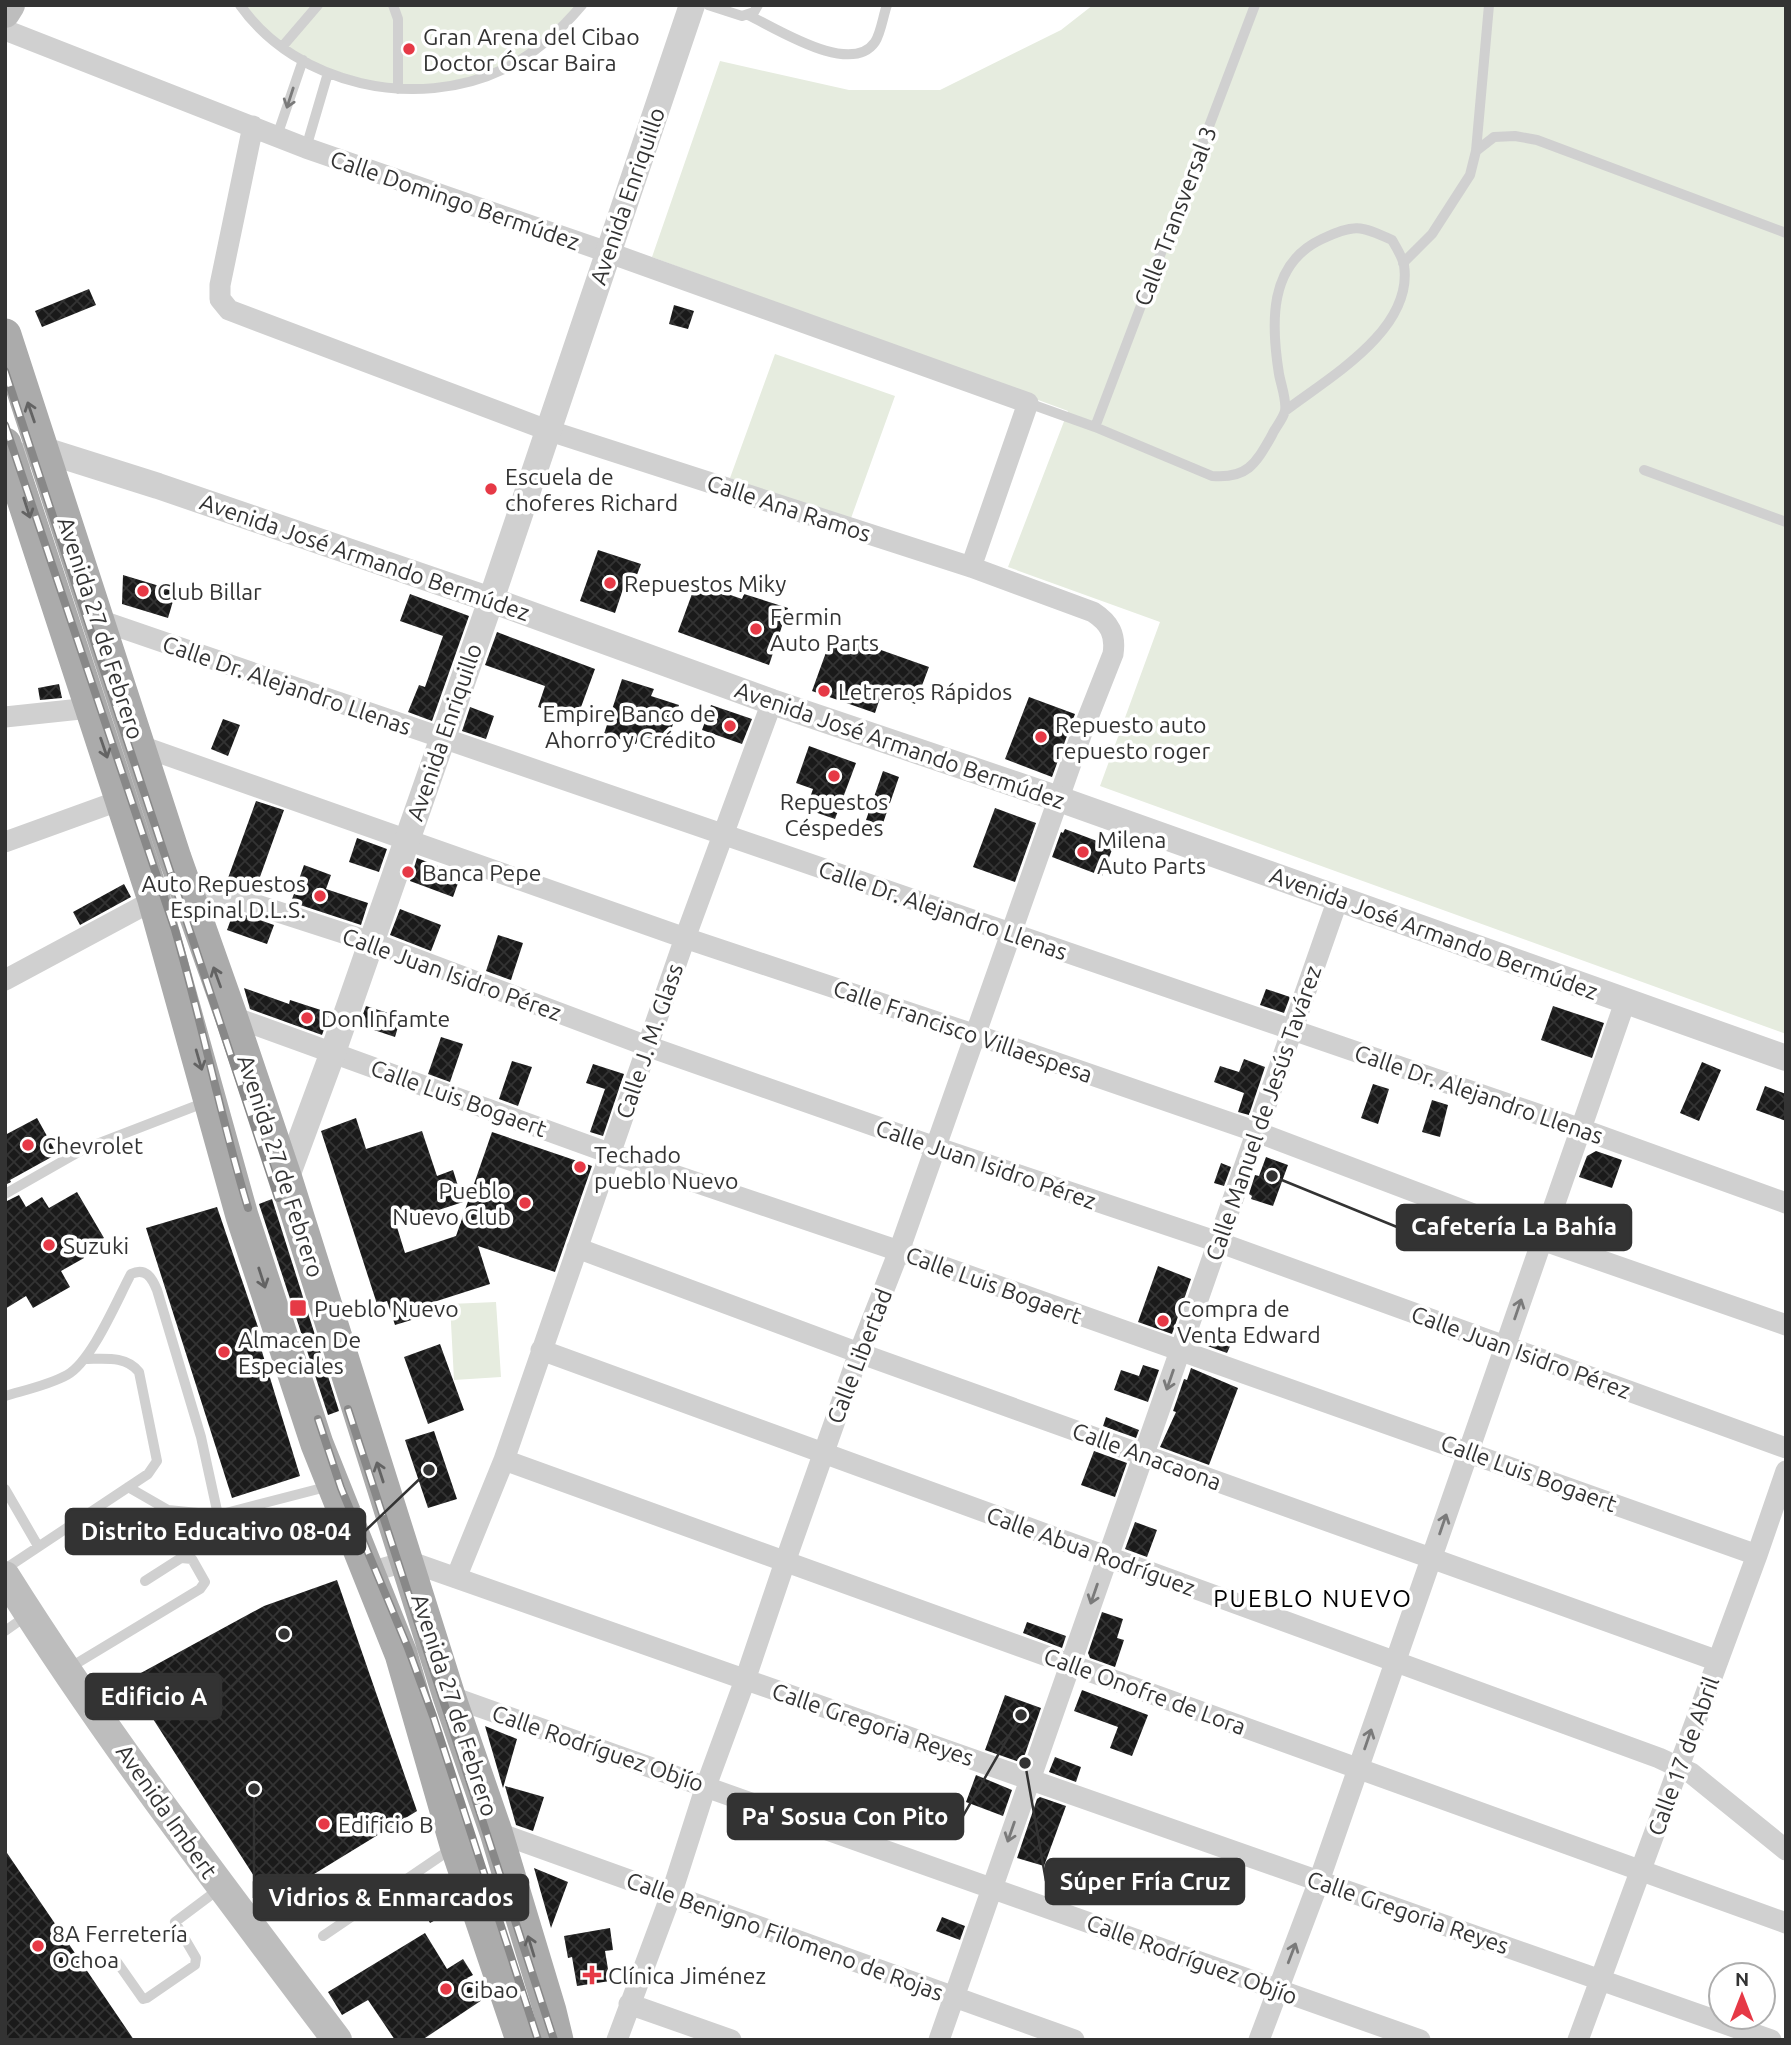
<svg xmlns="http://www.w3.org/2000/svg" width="1791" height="2045" font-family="Ubuntu,sans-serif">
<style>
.grass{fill:#e6ecdf}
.building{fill:url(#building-cross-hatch)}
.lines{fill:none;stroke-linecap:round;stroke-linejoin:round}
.service{stroke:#d0d0d0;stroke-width:10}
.minor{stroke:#d0d0d0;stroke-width:21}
.tertiary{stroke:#d0d0d0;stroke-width:26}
.secondary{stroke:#bdbdbd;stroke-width:30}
.primary{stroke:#ababab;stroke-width:33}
.rail-casing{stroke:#888;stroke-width:8}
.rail{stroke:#fff;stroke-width:5;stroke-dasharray:16;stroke-linecap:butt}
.oneway{stroke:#7a7a7a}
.oneway2{stroke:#636363}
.poi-dot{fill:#e63946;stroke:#fff;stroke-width:2.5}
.labels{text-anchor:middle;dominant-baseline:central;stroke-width:7;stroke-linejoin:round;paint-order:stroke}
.poi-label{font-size:23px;fill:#333;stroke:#fff;text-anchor:start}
.street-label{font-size:23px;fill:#333;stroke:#fff}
.neighbourhood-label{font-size:24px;letter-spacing:2px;fill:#000;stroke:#fff}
.leader{fill:none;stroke:#333;stroke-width:2.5}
.callout-dot{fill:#333;stroke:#fff;stroke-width:2.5}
.callout{fill:#333;stroke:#333;stroke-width:2.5}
.callout-label{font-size:24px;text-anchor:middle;font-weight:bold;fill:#fff}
</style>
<defs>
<pattern id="building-cross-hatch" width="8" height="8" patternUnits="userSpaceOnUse" patternTransform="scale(1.75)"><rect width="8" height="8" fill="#1a1a1a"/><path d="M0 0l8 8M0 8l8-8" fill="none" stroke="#333"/></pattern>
</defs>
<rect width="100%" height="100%" fill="#fff"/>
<path class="grass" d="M241 5H577L523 59 458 87 391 92 326 76 269 40Z
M1093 5H1786V1034L1100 786 1160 622 1008 567 1068 411 652 257 720 61 849 90H940L1061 30Z
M775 354 895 396 850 521 730 478Z
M496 1302 501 1377 454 1380 450 1304Z"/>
<path class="building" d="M89 289 96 305 42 327 35 311Z
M674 305 694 311 688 329 669 324Z
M598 550 641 564 635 580 627 577 615 613 580 601Z
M123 575 176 591 168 618 122 604Z
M696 583 742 599 744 594 788 608 769 665 678 632Z
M410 594 469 616 432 721 408 712 419 685 425 687 443 636 400 621Z
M497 632 595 669 577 718 554 710 553 712 538 707 545 686 485 665Z
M833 633 929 667 915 704 882 692 875 713 812 691Z
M622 679 654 689 651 696 679 705 667 743 639 735 636 744 604 734Z
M59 684 62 698 40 700 38 688Z
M1029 697 1075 714 1052 777 1005 759Z
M711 705 752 719 742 744 702 730Z
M470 707 494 716 486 739 462 731Z
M223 719 240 725 228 756 211 749Z
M809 746 856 763 835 819 806 809 813 789 796 783Z
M883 771 899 777 882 826 866 820Z
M256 801 284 810 256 888 228 878Z
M995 808 1036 823 1015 882 973 867Z
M1065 829 1113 847 1102 876 1052 857 1061 832 1063 833Z
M357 838 387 849 379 872 349 862Z
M417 858 461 875 453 897 410 881Z
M304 865 331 875 326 889 368 903 361 925 291 902Z
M124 884 131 897 80 925 73 912Z
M400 909 441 925 431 951 390 935Z
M234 911 274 925 267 944 227 930Z
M498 935 523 943 511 980 486 971Z
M244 988 289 1004 290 1000 330 1013 322 1035 250 1009Z
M1266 989 1290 997 1284 1013 1260 1005Z
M366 1006 401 1017 395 1037 359 1025Z
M1553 1006 1604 1023 1592 1058 1541 1040Z
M441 1037 463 1044 450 1082 428 1074Z
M1244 1059 1265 1067 1249 1115 1238 1112 1244 1093 1214 1082 1220 1066 1239 1072Z
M512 1061 532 1067 518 1106 499 1099Z
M1702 1062 1721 1070 1699 1121 1680 1113Z
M593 1064 624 1074 603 1136 590 1132 605 1089 586 1083Z
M1373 1084 1389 1089 1378 1124 1361 1118Z
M1765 1086 1786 1094V1121L1756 1110Z
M1432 1100 1448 1105 1440 1137 1422 1132Z
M37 1118 57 1154 10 1180 11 1182 5 1185V1135Z
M356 1118 366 1149 422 1131 437 1176 453 1170 463 1202 396 1224 405 1253 456 1236 492 1132 592 1166 555 1272 478 1246 490 1284 415 1308 418 1318 395 1325 387 1301 377 1304 321 1131Z
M1596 1151 1622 1160 1612 1188 1579 1177 1587 1156Z
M1266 1157 1288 1165 1273 1206 1251 1199 1252 1196 1249 1194 1255 1175 1259 1176Z
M1221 1163 1231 1167 1224 1186 1214 1183Z
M77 1192 104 1238 81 1252 84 1258 61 1271 70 1287 33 1308 26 1296 5 1309V1202L19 1195 26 1207 42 1197 49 1208Z
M272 1199 339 1411 328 1415 259 1204Z
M217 1207 259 1330 256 1332 300 1476 232 1498 146 1228Z
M1158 1266 1191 1279 1172 1334 1138 1322Z
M1202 1333 1231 1344 1227 1353 1199 1343Z
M440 1344 464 1410 428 1424 404 1357Z
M1143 1365 1159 1370 1148 1402 1114 1390 1121 1370 1139 1376Z
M1191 1368 1238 1388 1209 1465 1160 1447 1176 1412 1173 1411 1184 1379 1187 1380Z
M1106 1417 1139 1430 1136 1438 1103 1426Z
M434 1431 457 1499 428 1508 405 1440Z
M1094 1451 1127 1463 1115 1497 1081 1485Z
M1135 1522 1157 1530 1147 1557 1125 1549Z
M337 1580 417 1811 270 1901 128 1680 264 1606Z
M1102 1612 1123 1619 1117 1638 1124 1640 1115 1667 1090 1658 1088 1653Z
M1027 1622 1066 1636 1062 1648 1023 1633Z
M1082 1690 1148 1715 1132 1756 1110 1748 1118 1727 1074 1711Z
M1005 1695 1041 1708 1022 1763 985 1750Z
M485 1726 517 1739 503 1788Z
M1055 1757 1081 1767 1076 1782 1049 1772Z
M976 1775 1012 1790 1003 1816 966 1802Z
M505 1786 544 1797 533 1831 516 1825Z
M1040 1797 1066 1806 1044 1866 1017 1858 1037 1799Z
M5 1850 134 2040H5Z
M534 1868 568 1882 551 1928Z
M448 1887 457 1908 430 1923 418 1902Z
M942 1917 965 1926 960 1940 936 1931Z
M610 1928 613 1950 605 1951 610 1981 577 1986 572 1957 568 1958 564 1936Z
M425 1933 447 1969 463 1959 473 1975 467 1978 482 2000 422 2040H395L368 2000 342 2015 328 1992Z"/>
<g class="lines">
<path class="service" d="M240 5C297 86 417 111 504 69 535 54 560 31 582 5
M393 5 398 19V89
M708 5 742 16 754 12 758 5
M748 15C776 28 851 77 875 42 881 33 883 16 887 5
M282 47 318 5
M277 136 303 60
M306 148 328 73
M1476 151 1489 5
M1403 263 1432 234 1470 175 1476 151 1494 137 1515 136 1537 140 1786 233
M1028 403 1095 427 1212 476C1248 479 1256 463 1272 435 1275 428 1283 419 1285 411 1287 401 1281 385 1279 374 1271 324 1268 264 1322 239 1354 224 1360 225 1392 240 1396 247 1402 256 1404 265 1414 330 1328 378 1285 411
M1095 427 1255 5
M1644 470 1786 522
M5 1194 84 1149 206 1102
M5 1396C25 1390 49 1385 67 1375 92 1361 117 1300 131 1274 146 1267 152 1278 157 1290L201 1437 218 1515 168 1510 128 1487
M5 1489 38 1546
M218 1515 330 1486
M5 1569 148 1474 157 1461 139 1372C126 1355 103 1359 84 1359
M5 1631 29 1614
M69 1668 200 1589 205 1582 192 1559 181 1558 145 1581
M323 1936 454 1847
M117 1962 143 1999 147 1998 195 1965 196 1958 175 1922 219 1889"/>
<path class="minor" d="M5 30 306 148 607 252 1028 403 971 567
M253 126 220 285V299L229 310 547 430 971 567 1093 612C1110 623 1116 635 1113 654L1081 735 899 1251 859 1353 785 1562 745 1680 706 1786 671 1895 617 2040
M99 620 1581 1129 1786 1203
M5 717 90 708
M138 745 685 938 976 1035 1257 1132 1542 1240 1786 1325
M5 842 121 800
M5 980 154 900 186 889 201 887 371 942 647 1046 935 1147 1218 1242 1786 1448
M231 1016 609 1153 899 1251 1757 1555
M577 1248 859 1353 1718 1661
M541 1350C913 1489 1287 1620 1659 1758L1691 1773 1786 1850
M504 1460 1786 1923
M370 1572 408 1561 1771 2040
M456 1578 504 1460 685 938 772 702
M449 1696 1420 2040
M496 1832 1074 2040
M629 2004 731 2040
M939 2040 1338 899
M1259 2040 1319 1881 1625 1002
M1578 2040 1757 1555 1786 1471"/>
<path class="tertiary" d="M29 454 44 450 158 486 491 600 772 702 1059 799 1786 1058
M286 1179 333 1052 491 600 692 5"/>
<path class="secondary" d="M5 13 10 5
M5 1576C106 1737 223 1889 337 2040"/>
<path class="primary" d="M5 335 175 858 231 1016 286 1179 449 1696 496 1832 550 2011 557 2040
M5 444 154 900 242 1216 317 1444 401 1654 456 1845 522 2040"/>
<g class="rail-casing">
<path id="rail" d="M5 371 278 1198
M5 425 175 930C202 1022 220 1116 248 1208
M348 1409 554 2040
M318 1419 341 1488 408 1648 433 1716 538 2040"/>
</g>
<use href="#rail" class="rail"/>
</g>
<defs><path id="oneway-shaft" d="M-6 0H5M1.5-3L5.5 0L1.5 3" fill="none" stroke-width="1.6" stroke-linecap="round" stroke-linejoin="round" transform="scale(1.75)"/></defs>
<g class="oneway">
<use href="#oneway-shaft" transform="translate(290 98) rotate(108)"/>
<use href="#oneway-shaft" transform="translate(1518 1309) rotate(-71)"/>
<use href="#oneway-shaft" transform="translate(1170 1380) rotate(109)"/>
<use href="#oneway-shaft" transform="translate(1443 1524) rotate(-71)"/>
<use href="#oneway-shaft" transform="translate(1094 1594) rotate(109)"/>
<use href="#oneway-shaft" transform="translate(1368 1739) rotate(-71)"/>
<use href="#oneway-shaft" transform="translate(1011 1832) rotate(109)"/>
<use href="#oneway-shaft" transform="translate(1292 1953) rotate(-69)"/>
</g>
<g class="oneway2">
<use href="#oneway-shaft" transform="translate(31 412) rotate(-109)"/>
<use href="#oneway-shaft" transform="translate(27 508) rotate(72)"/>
<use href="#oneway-shaft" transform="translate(104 748) rotate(71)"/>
<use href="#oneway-shaft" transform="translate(217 977) rotate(-110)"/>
<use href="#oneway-shaft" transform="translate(199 1060) rotate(74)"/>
<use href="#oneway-shaft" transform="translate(262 1278) rotate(72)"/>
<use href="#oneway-shaft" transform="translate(380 1472) rotate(-108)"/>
<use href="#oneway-shaft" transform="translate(531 1946) rotate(-107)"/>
</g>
<g class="poi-dot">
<circle cx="409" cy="49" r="7"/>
<circle cx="491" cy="489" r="7"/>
<circle cx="610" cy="583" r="7"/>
<circle cx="143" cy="591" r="7"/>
<circle cx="756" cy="629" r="7"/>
<circle cx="824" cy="691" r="7"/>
<circle cx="730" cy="726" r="7"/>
<circle cx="1041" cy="737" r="7"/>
<circle cx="834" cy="776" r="7"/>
<circle cx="1083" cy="852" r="7"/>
<circle cx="408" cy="872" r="7"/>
<circle cx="320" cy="896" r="7"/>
<circle cx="307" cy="1018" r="7"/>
<circle cx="28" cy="1145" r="7"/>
<circle cx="580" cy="1167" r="7"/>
<circle cx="525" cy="1203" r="7"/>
<circle cx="49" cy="1245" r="7"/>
<rect x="289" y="1299" width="18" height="18" rx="3.5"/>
<circle cx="1163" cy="1321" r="7"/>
<circle cx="224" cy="1352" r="7"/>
<circle cx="324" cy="1824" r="7"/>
<circle cx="38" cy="1946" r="7"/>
<path d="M588.5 1964.5h7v7h7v7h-7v7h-7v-7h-7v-7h7z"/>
<circle cx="446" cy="1989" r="7"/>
</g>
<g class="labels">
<g class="poi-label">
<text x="423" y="36">Gran Arena del Cibao<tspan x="423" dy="26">Doctor Óscar Baira</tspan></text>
<text x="505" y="476">Escuela de<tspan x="505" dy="26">choferes Richard</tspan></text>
<text x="624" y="583">Repuestos Miky</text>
<text x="157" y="591">Club Billar</text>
<text x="770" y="616">Fermin<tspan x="770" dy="26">Auto Parts</tspan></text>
<text x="838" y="691">Letreros Rápidos</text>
<text x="716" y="713" text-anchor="end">Empire Banco de<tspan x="716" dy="26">Ahorro y Crédito</tspan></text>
<text x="1055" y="724">Repuesto auto<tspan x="1055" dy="26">repuesto roger</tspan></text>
<text x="834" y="801" text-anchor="middle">Repuestos<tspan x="834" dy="26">Céspedes</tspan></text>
<text x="1097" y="839">Milena<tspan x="1097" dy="26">Auto Parts</tspan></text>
<text x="422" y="872">Banca Pepe</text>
<text x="306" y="883" text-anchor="end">Auto Repuestos<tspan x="306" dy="26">Espinal D.L.S.</tspan></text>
<text x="321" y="1018">Don Infamte</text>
<text x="42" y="1145">Chevrolet</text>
<text x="594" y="1154">Techado<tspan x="594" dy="26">pueblo Nuevo</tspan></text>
<text x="511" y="1190" text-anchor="end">Pueblo<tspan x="511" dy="26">Nuevo Club</tspan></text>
<text x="63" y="1245">Suzuki</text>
<text x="314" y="1308">Pueblo Nuevo</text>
<text x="1177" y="1308">Compra de<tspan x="1177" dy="26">Venta Edward</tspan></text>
<text x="238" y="1339">Almacen De<tspan x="238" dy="26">Especiales</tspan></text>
<text x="338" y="1824">Edificio B</text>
<text x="52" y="1933">8A Ferretería<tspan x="52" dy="26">Ochoa</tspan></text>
<text x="608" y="1975">Clínica Jiménez</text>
<text x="460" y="1989">Cibao</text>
</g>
<g class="street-label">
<text transform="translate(627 196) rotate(-71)">Avenida Enriquillo</text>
<text transform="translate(455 200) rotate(19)">Calle Domingo Bermúdez</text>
<text transform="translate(1175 216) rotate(-69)">Calle Transversal 3</text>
<text transform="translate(789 508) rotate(18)">Calle Ana Ramos</text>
<text transform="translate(365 557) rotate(19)">Avenida José Armando Bermúdez</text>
<text transform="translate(101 628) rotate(72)">Avenida 27 de Febrero</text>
<text transform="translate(287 685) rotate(19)">Calle Dr. Alejandro Llenas</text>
<text transform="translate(444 732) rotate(-71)">Avenida Enriquillo</text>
<text transform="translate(900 745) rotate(19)">Avenida José Armando Bermúdez</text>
<text transform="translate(943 910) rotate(19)">Calle Dr. Alejandro Llenas</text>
<text transform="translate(1434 933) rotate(20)">Avenida José Armando Bermúdez</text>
<text transform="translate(452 974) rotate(20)">Calle Juan Isidro Pérez</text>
<text transform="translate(963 1031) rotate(19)">Calle Francisco Villaespesa</text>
<text transform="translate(649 1041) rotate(-71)">Calle J. M. Glass</text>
<text transform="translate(1479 1094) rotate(19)">Calle Dr. Alejandro Llenas</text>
<text transform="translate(459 1098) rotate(20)">Calle Luis Bogaert</text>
<text transform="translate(1263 1113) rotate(-71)">Calle Manuel de Jesús Tavárez</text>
<text transform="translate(986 1164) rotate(19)">Calle Juan Isidro Pérez</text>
<text transform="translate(281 1166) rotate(72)">Avenida 27 de Febrero</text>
<text transform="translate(994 1285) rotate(20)">Calle Luis Bogaert</text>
<text transform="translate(1521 1352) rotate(20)">Calle Juan Isidro Pérez</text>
<text transform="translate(859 1356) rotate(-69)">Calle Libertad</text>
<text transform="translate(1147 1456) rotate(20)">Calle Anacaona</text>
<text transform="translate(1529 1473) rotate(20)">Calle Luis Bogaert</text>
<text transform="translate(1091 1551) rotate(20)">Calle Abua Rodríguez</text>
<text transform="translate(1145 1691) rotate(20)">Calle Onofre de Lora</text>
<text transform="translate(455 1705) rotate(72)">Avenida 27 de Febrero</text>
<text transform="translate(873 1724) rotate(19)">Calle Gregoria Reyes</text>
<text transform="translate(598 1748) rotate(19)">Calle Rodríguez Objío</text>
<text transform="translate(1683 1756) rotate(-70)">Calle 17 de Abril</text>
<text transform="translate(167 1811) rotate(55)">Avenida Imbert</text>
<text transform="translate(1408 1912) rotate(19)">Calle Gregoria Reyes</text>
<text transform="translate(785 1936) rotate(20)">Calle Benigno Filomeno de Rojas</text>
<text transform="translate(1192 1959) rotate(20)">Calle Rodríguez Objío</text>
</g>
<g class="neighbourhood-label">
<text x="1313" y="1598">PUEBLO NUEVO</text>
</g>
</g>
<path class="leader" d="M1272 1176L1397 1227M429 1470L365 1531M284 1634L221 1697M1021 1715L963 1816M1025 1763L1046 1881M254 1789L254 1898"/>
<g class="callout-dot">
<circle cx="1272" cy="1176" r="7"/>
<circle cx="429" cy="1470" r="7"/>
<circle cx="284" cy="1634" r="7"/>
<circle cx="1021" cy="1715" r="7"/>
<circle cx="1025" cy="1763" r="7"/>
<circle cx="254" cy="1789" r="7"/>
</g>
<g class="callout">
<rect x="1397" y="1205" width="234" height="45" rx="7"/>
<rect x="66" y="1509" width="299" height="45" rx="7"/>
<rect x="86" y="1674" width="135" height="45" rx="7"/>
<rect x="728" y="1794" width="235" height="45" rx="7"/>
<rect x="1046" y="1859" width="198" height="45" rx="7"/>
<rect x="254" y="1875" width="274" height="45" rx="7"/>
</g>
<g class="callout-label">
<text x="1514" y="1235">Cafetería La Bahía</text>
<text x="216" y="1540">Distrito Educativo 08-04</text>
<text x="154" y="1705">Edificio A</text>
<text x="845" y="1825">Pa' Sosua Con Pito</text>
<text x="1145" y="1890">Súper Fría Cruz</text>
<text x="391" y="1906">Vidrios &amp; Enmarcados</text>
</g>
<rect width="1791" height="2045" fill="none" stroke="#333333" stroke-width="14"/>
<g transform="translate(1742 1996)"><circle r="33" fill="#ffffff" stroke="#adadad" stroke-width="2"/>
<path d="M0-5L12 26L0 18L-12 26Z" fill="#e63946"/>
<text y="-10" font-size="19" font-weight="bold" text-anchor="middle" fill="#333333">N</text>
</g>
</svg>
